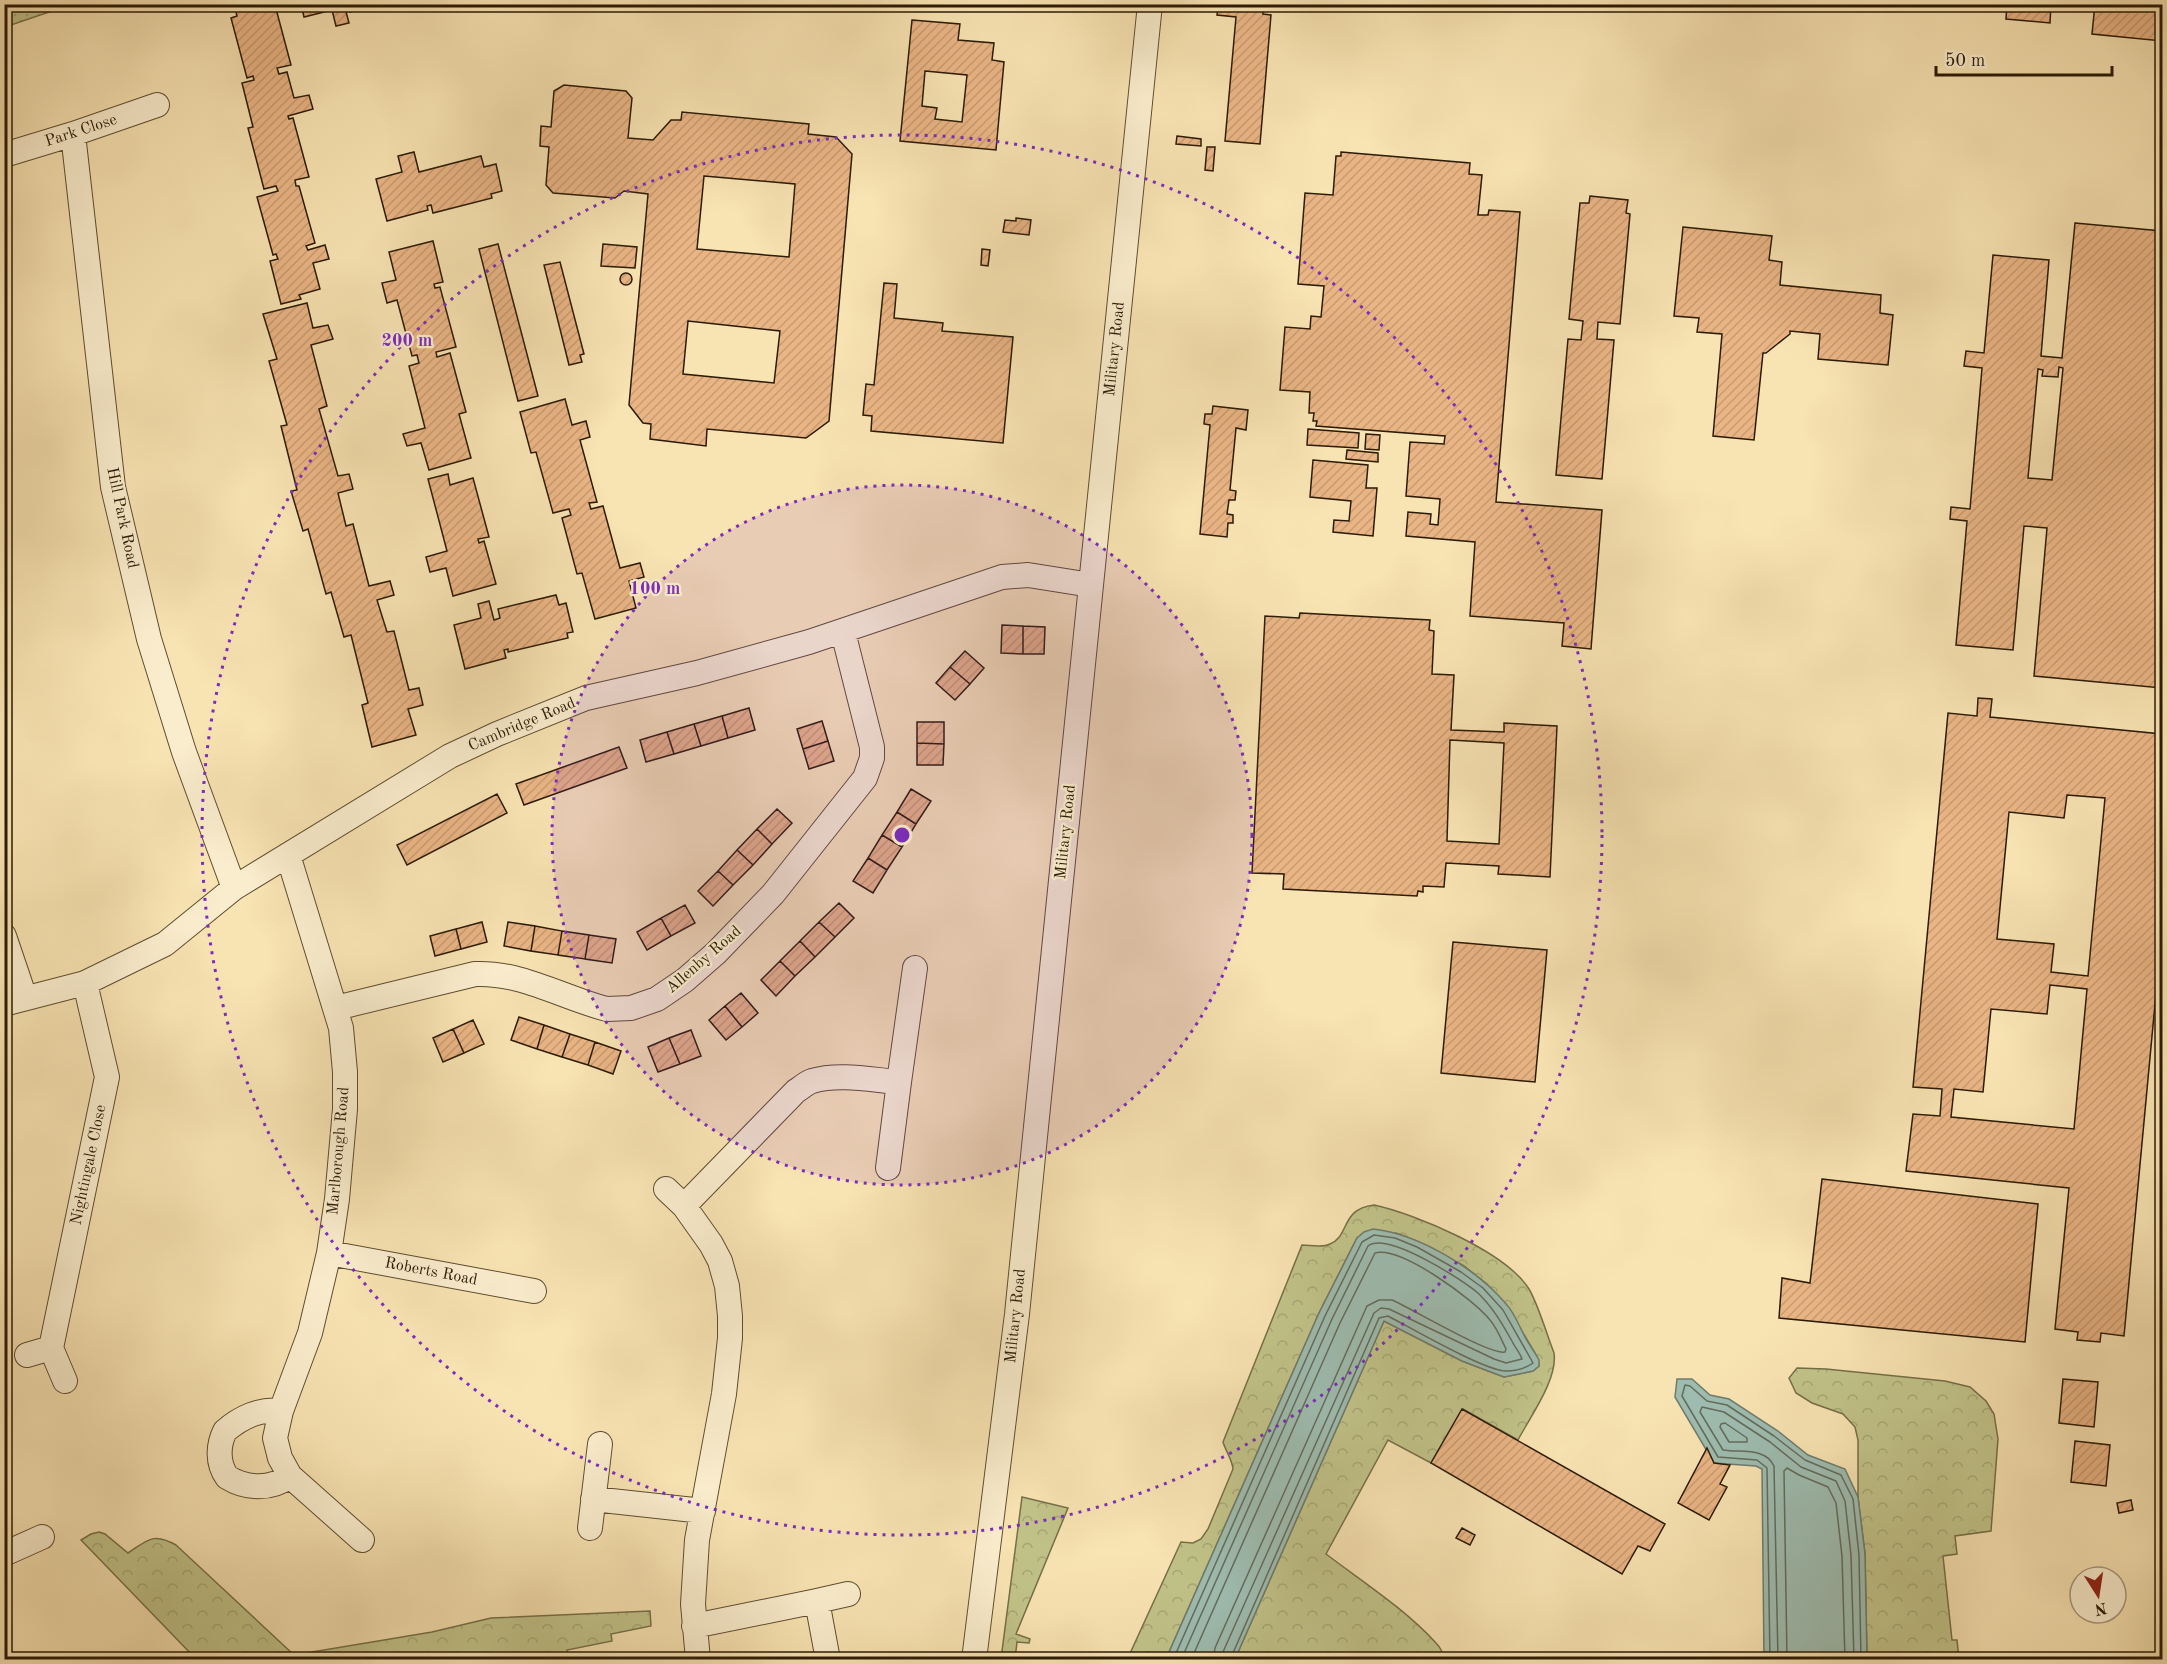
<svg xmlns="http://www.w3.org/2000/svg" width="2167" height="1664" font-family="'Old Standard TT',serif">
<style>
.forest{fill:url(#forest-crowns);stroke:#766f48;stroke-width:1.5}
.garden{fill:url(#garden-dots);stroke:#766f48;stroke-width:1.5}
.water{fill:#9ebdb1;stroke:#707c6d;stroke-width:1.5}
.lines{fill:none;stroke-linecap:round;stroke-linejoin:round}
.shore{stroke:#646c5c;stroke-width:1.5}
.building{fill:url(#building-hatch);stroke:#2b1b06;stroke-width:1.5;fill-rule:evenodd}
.minor-casing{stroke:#5e4d31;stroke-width:26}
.minor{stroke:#faedcd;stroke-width:24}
.ring{fill:none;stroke:#7b2cbf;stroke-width:3;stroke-dasharray:3 6}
.labels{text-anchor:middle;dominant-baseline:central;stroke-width:4.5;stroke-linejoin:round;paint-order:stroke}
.street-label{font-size:16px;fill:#2b1b06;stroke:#faedcd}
.centre{fill:#7b2cbf;stroke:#faedcd;stroke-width:3}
.ring-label{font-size:18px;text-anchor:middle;font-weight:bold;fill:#7b2cbf;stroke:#faedcd;stroke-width:4.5;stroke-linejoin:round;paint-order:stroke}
</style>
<defs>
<pattern id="forest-crowns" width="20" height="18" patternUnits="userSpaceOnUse" patternTransform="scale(1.5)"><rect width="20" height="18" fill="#c1c389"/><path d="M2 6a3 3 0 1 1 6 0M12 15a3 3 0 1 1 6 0" fill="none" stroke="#a6a775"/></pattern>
<pattern id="garden-dots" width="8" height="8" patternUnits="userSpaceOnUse" patternTransform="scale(1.5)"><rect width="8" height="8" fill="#c1c389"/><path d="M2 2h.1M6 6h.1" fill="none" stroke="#a6a775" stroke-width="1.8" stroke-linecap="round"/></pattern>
<pattern id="building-hatch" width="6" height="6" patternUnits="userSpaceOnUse" patternTransform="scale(1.5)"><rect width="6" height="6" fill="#eab585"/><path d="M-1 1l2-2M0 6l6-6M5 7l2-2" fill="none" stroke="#c99b71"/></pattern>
</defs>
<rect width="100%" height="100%" fill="#f8e3b2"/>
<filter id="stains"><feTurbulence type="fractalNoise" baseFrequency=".00333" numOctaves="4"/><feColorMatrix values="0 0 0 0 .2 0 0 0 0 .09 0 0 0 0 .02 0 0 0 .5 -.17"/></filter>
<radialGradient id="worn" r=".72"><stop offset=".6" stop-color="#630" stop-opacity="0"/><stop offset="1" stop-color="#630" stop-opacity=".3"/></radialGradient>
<path class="forest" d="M1374 1205C1416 1214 1506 1252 1529 1289 1538 1304 1547 1335 1554 1353 1558 1379 1530 1417 1518 1440L1463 1409 1431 1463 1388 1440 1326 1554C1363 1582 1405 1609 1436 1643 1441 1648 1443 1653 1444 1659H1235L1384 1321 1462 1361 1504 1377 1533 1371 1539 1366 1535 1353 1507 1306 1487 1284 1464 1266 1419 1242 1396 1233 1357 1238 1319 1313 1166 1659 1127 1660 1181 1542 1193 1543 1201 1539 1208 1529 1233 1469C1232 1459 1226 1452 1223 1442L1302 1245C1310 1245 1323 1248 1330 1244 1350 1236 1340 1209 1374 1205Z
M1797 1368 1826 1369 1945 1381 1970 1387 1986 1401 1994 1414 1998 1439 1991 1531 1955 1536 1957 1554 1943 1556 1952 1640H1957L1959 1659H1867L1865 1554 1858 1497V1440L1855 1427 1843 1414 1812 1403 1796 1393 1789 1378Z
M1022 1497 1068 1508 1016 1634 1030 1639 1029 1643 1017 1642 1015 1659H1001Z
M99 1532 105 1534 128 1553C148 1540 153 1532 176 1545L294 1655 432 1632 491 1618 650 1611 651 1626 611 1634 612 1641 567 1650 569 1659H196L81 1540 91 1534Z"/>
<path class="garden" d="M5 4H70V5L5 27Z"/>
<path class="water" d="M1373 1229C1419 1234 1477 1269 1507 1305 1515 1314 1519 1326 1525 1337 1529 1345 1535 1352 1539 1360V1366L1533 1371 1504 1377 1462 1361 1384 1321 1235 1659H1166L1319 1313 1357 1238 1364 1232Z
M1677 1379H1692L1710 1395 1729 1399 1778 1431 1808 1455 1845 1469 1858 1497 1865 1554 1867 1659H1764L1762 1469 1756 1466 1714 1463 1675 1397Z"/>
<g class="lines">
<path class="shore" d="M1725 1423 1747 1438V1442H1729L1720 1427 1721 1424Z
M1173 1660 1325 1316 1362 1242 1374 1235 1395 1238 1417 1247 1461 1272 1483 1288 1503 1310 1533 1363C1526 1368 1515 1371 1506 1371 1485 1371 1411 1328 1388 1316L1379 1318 1230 1660
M1181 1660 1332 1319 1368 1246C1387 1231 1463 1280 1479 1294 1494 1309 1503 1325 1513 1343 1516 1349 1520 1353 1522 1359L1506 1363 1494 1359 1389 1309 1381 1308 1374 1313 1223 1652 1222 1660
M1191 1660 1340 1323 1375 1253C1401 1246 1473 1299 1490 1320 1497 1328 1501 1339 1506 1349L1505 1352C1489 1355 1413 1309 1392 1300H1379L1367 1306 1215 1648 1213 1660
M1770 1660 1767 1468 1757 1460 1718 1457 1682 1396 1685 1385 1690 1386 1707 1401 1727 1405 1774 1436 1805 1460 1841 1475 1853 1499 1859 1555 1861 1660
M1778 1660 1774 1466C1765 1447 1741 1453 1723 1450L1700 1412 1702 1407 1724 1412 1770 1442 1801 1467 1836 1481 1845 1501 1851 1555 1854 1660
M1787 1660 1784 1471 1787 1468 1799 1475 1828 1487 1836 1503 1842 1556 1845 1660"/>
</g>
<path class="building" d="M234 4 275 5 291 65 277 68 279 74 287 72 294 98 309 95 313 109 288 116 289 119 293 118 309 177 295 180 296 186H299L315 243 306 246 308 250 325 245 329 259 313 263 320 289 299 295 301 299 281 304 270 261 278 259 276 254 273 255 257 197 278 191 276 186 264 189 248 128 253 127 242 83 254 80 253 76 247 78 231 18 237 16Z
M301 4H344L349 23 336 26 332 10 304 17Z
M348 4H377L350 12Z
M1215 4H1263V14L1271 15 1260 144 1225 141 1236 17 1217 15 1218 5Z
M1962 4H1998V8L1976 6 1975 9 1961 8Z
M2007 4H2051L2050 23 2006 19Z
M2095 4H2162V41L2092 34Z
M912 20 960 24 958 40 994 43 992 60 1004 62 996 150 900 141ZM925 71 967 75 962 122 935 119 937 108 922 106Z
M564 85 626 91 632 98 628 138 653 140 671 120H681L682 112 809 124 808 134 836 137 852 154 829 421 806 438 707 429 706 446 650 439 651 424 643 423 629 405 648 194 624 191 615 198 553 193 546 185 549 147 540 146 541 126 551 127 554 91ZM704 176 795 184 789 257 697 249ZM688 321 780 331 774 383 683 374Z
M1177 136 1201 139V146L1176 144Z
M1207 147H1215L1213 171 1205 170Z
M414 152 419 172 481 156 484 167 496 164 502 191 491 194 492 198 433 213 431 205 427 206 428 210 387 221 376 179 402 172 398 156Z
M1341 152 1470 163 1469 174 1482 175 1478 215H1488L1489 210 1520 212 1496 502 1602 510 1591 649 1562 646 1564 623 1470 616 1475 542 1406 536 1408 512 1431 514 1430 524 1438 525 1440 499 1406 496 1410 442 1444 444 1445 436 1316 426 1317 421H1313L1314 413H1309L1310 392 1280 390 1285 327 1310 329 1311 316 1321 317 1324 286 1298 284 1305 193 1333 195 1336 156H1341Z
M1590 196 1628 200 1626 213 1630 214 1620 324 1598 322 1597 339 1614 340 1602 479 1556 475 1568 339 1581 340 1583 321 1569 319 1580 203H1589Z
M1016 218 1031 220 1029 235 1003 232 1005 220 1016 221Z
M2075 223 2162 231V688L2034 676 2047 528 2024 526 2013 650 1956 645 1967 521 1950 519 1951 507 1970 509 1982 368 1964 366 1966 351 1984 353 1993 255 2049 260 2041 356 2062 358ZM2059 367 2063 368 2052 480 2028 478 2038 369 2043 370 2042 376 2058 377Z
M1683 227 1772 236 1769 260 1782 262 1780 285 1881 295 1880 313 1893 315 1888 365 1818 359 1820 334 1790 331V334L1766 353H1763L1754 440 1713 436 1722 334 1697 332 1699 318 1674 316Z
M433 241 443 282 434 284 435 288 440 287 456 347 436 352 437 357 450 353 466 412 459 414 471 458 429 470 421 443 407 446 403 434 425 428 409 366 419 363 417 355 412 356 397 300 387 303 382 283 396 280 389 252Z
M498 244 538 396 518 401 479 249Z
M603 244 637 247 635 268 601 266Z
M982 249 990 250 988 266 981 265Z
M560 262 584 354 580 355 582 362 569 365 544 265Z
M620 279a6 6 0 1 1 12 0a6 6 0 1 1-12 0Z
M884 283 897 284 894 318 943 323 942 331 1013 337 1003 443 871 431 872 416 863 415 866 384 874 385Z
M307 303 313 328 328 325 333 339 311 345 327 406 319 409 338 476 349 474 353 489 338 493 346 526 353 524 369 586 390 581 394 595 377 600 387 632 394 631 409 690 419 688 423 705 408 709 416 735 372 747 362 705 368 703 351 635 344 637 331 592 326 594 308 529 303 531 291 491 297 490 281 426 287 425 269 361 277 359 263 314Z
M565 399 572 425 586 421 590 437 580 440 597 502 589 503 591 509 603 506 620 568 640 563 644 577 629 581 636 608 595 619 582 573 577 574 562 518 571 515 569 509 553 513 536 452 531 453 520 412Z
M1213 406 1248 410 1246 430 1236 428 1230 490 1236 491 1235 500H1229L1227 514 1233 515V523H1228L1227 537 1200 534 1210 425 1204 424 1205 414H1212Z
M1308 429 1359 433 1358 448 1307 445Z
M1366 434 1380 435 1379 450 1365 449Z
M1347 450 1378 453V462L1346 459Z
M1313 460 1368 465 1366 488H1377L1373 536 1333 532 1334 520 1349 521 1351 501 1310 497Z
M448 474 450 485 473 478 489 537 478 539 479 543 484 541 496 584 453 596 446 568 430 572 426 557 447 551 428 479Z
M556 595 559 605 566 603 573 632 567 633 568 638 508 652V649L504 650 506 658 465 669 454 625 481 618 478 604 489 601 494 620 500 618 498 609Z
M1300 613 1430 620 1429 630 1434 631 1432 674 1454 675 1451 730 1504 732V723L1557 726 1550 877 1498 874 1499 866 1446 863 1444 887 1423 886V892L1418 891 1417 896 1283 889 1284 874 1252 873 1265 616 1299 618ZM1450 740 1504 743 1499 844 1447 841Z
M1002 625 1023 626V654L1001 653Z
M1023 626 1045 627 1044 654H1023Z
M965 651 984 668 970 684 950 667Z
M950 667 970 684 955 700 936 683Z
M1978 698 1992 699 1990 717 2162 734V929L2124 1336 2101 1333 2100 1342 2077 1340 2078 1332 2055 1329 2069 1188 1906 1171 1913 1114 1940 1116 1942 1089 1913 1087 1948 713 1977 716ZM2067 795 2105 798 2088 976 2051 972 2054 944 1997 939 2009 812 2064 818ZM2050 985 2087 989 2074 1129 1951 1117 1954 1089 1983 1092 1991 1009 2047 1014Z
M749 708 755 730 728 738 722 716Z
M722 716 728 738 701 746 694 724Z
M822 721 828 741 803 749 797 729Z
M917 722H944V744L917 743Z
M694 724 701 746 674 754 667 732Z
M667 732 674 754 646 762 640 740Z
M828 741 834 761 809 769 803 749Z
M917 743 944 744 943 765H917Z
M619 747 627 768 524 805 516 784Z
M911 789 931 801 916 824 897 812Z
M497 794 507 813 407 865 397 845Z
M777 809 792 823 772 844 757 829Z
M897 812 916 824 902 847 882 835Z
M757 829 772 844 753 865 737 850Z
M882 835 902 847 887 870 868 858Z
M737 850 753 865 733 885 718 871Z
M868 858 887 870 873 893 853 881Z
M718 871 733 885 713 906 698 891Z
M839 903 854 918 835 937 819 922Z
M685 905 695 923 671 936 661 918Z
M661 918 671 936 647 950 637 932Z
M482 922 487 942 461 949 456 929Z
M508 922 535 926 531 951 504 946Z
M819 922 835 937 815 957 800 941Z
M535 926 562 931 558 955 531 951Z
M456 929 461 949 435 956 430 936Z
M562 931 589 935 585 959 558 955Z
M589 935 616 939 612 963 585 959Z
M800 941 815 957 795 976 780 961Z
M1453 942 1547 950 1535 1082 1441 1073Z
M780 961 795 976 776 996 761 980Z
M741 993 758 1013 742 1027 725 1006Z
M725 1006 742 1027 726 1040 709 1020Z
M519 1017 544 1025 537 1049 511 1040Z
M473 1020 484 1044 464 1053 453 1029Z
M544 1025 570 1034 562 1057 537 1049Z
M453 1029 464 1053 443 1062 433 1038Z
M691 1030 701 1056 680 1064 669 1038Z
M570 1034 595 1042 588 1065 562 1057Z
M669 1038 680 1064 658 1072 648 1047Z
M595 1042 621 1051 613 1074 588 1065Z
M1822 1179 2038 1204 2025 1342 1779 1318 1782 1278 1810 1283Z
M2063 1379 2098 1382 2094 1427 2059 1423Z
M1462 1409 1665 1524 1650 1551 1638 1546 1622 1574 1431 1463Z
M2075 1441 2110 1445 2106 1486 2071 1482Z
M1707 1448 1714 1463 1730 1465 1720 1484 1727 1487 1709 1520 1678 1503Z
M2131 1500 2133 1510 2119 1513 2117 1503Z
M1462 1528 1475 1535 1470 1545 1456 1538Z"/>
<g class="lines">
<g class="minor-casing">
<path id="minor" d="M73 134 113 487 149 639 184 752 234 888
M4 155 73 134 157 105
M288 855 341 1028 345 1072V1109L337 1199 329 1253 310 1333 281 1411 275 1438 280 1458 290 1476 362 1540
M4 936 25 998
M4 1004 85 983 165 944 234 888 450 756 497 734 586 698 697 673 809 642 1002 577 1028 575 1091 585
M336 1008 475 974C522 972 563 998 607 1009L631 1008 657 999 685 980 716 953 773 894 865 778 872 758V747L843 632
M888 1168 899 1082
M666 1189 684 1206
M329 1253 534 1291
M27 1355 51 1348
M65 1381 51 1348 107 1077 85 983
M281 1411C260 1408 240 1418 225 1431 218 1445 217 1463 227 1477 246 1489 271 1490 290 1476
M593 1499 703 1511
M590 1528 600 1444
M4 1554 42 1537
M817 1601 848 1594
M694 1626 817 1601 828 1660
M698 1660 693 1604 697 1540 724 1394 730 1338V1316L727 1286 720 1261 711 1244 684 1206 796 1091C801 1088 806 1083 812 1081 839 1073 872 1080 899 1082L915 968
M974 1660 1017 1314 1150 4"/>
</g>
<use href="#minor" class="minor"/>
</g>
<circle cx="902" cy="835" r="350" fill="#7b2cbf" fill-opacity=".12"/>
<g class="ring">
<circle cx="902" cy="835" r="350"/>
<circle cx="902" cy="835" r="700"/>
</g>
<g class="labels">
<g class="street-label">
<text transform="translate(81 131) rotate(-18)">Park Close</text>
<text transform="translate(1115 349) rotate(-84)">Military Road</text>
<text transform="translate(122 518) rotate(78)">Hill Park Road</text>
<text transform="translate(522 725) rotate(-23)">Cambridge Road</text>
<text transform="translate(1066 832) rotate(-84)">Military Road</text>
<text transform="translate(704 960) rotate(-41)">Allenby Road</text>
<text transform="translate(339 1151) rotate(-85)">Marlborough Road</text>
<text transform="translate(89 1165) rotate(-78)">Nightingale Close</text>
<text transform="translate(431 1272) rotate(11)">Roberts Road</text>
<text transform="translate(1016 1316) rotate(-84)">Military Road</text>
</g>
</g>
<circle cx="902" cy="835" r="9" class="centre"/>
<g class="ring-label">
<text x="407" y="346">200 m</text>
<text x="655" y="594">100 m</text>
</g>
<rect width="2167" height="1664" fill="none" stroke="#f8e3b2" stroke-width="24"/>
<rect x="6" y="6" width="2155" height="1652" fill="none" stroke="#2b1b06" stroke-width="3"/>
<rect x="12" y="12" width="2143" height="1640" fill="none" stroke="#2b1b06" stroke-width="1.5"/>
<g transform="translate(2098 1595) rotate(168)"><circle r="28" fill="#faedcd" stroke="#a7997d" stroke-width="1.5"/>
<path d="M0-4.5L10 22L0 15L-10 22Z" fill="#8f2418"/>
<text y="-9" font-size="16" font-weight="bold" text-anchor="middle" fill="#2b1b06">N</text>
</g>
<path d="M1936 66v9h176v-9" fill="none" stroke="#2b1b06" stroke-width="3"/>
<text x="1945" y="66" font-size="18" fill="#2b1b06" stroke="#faedcd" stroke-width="4.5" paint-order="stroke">50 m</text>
<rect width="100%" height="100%" filter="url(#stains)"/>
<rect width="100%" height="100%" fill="url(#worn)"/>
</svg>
